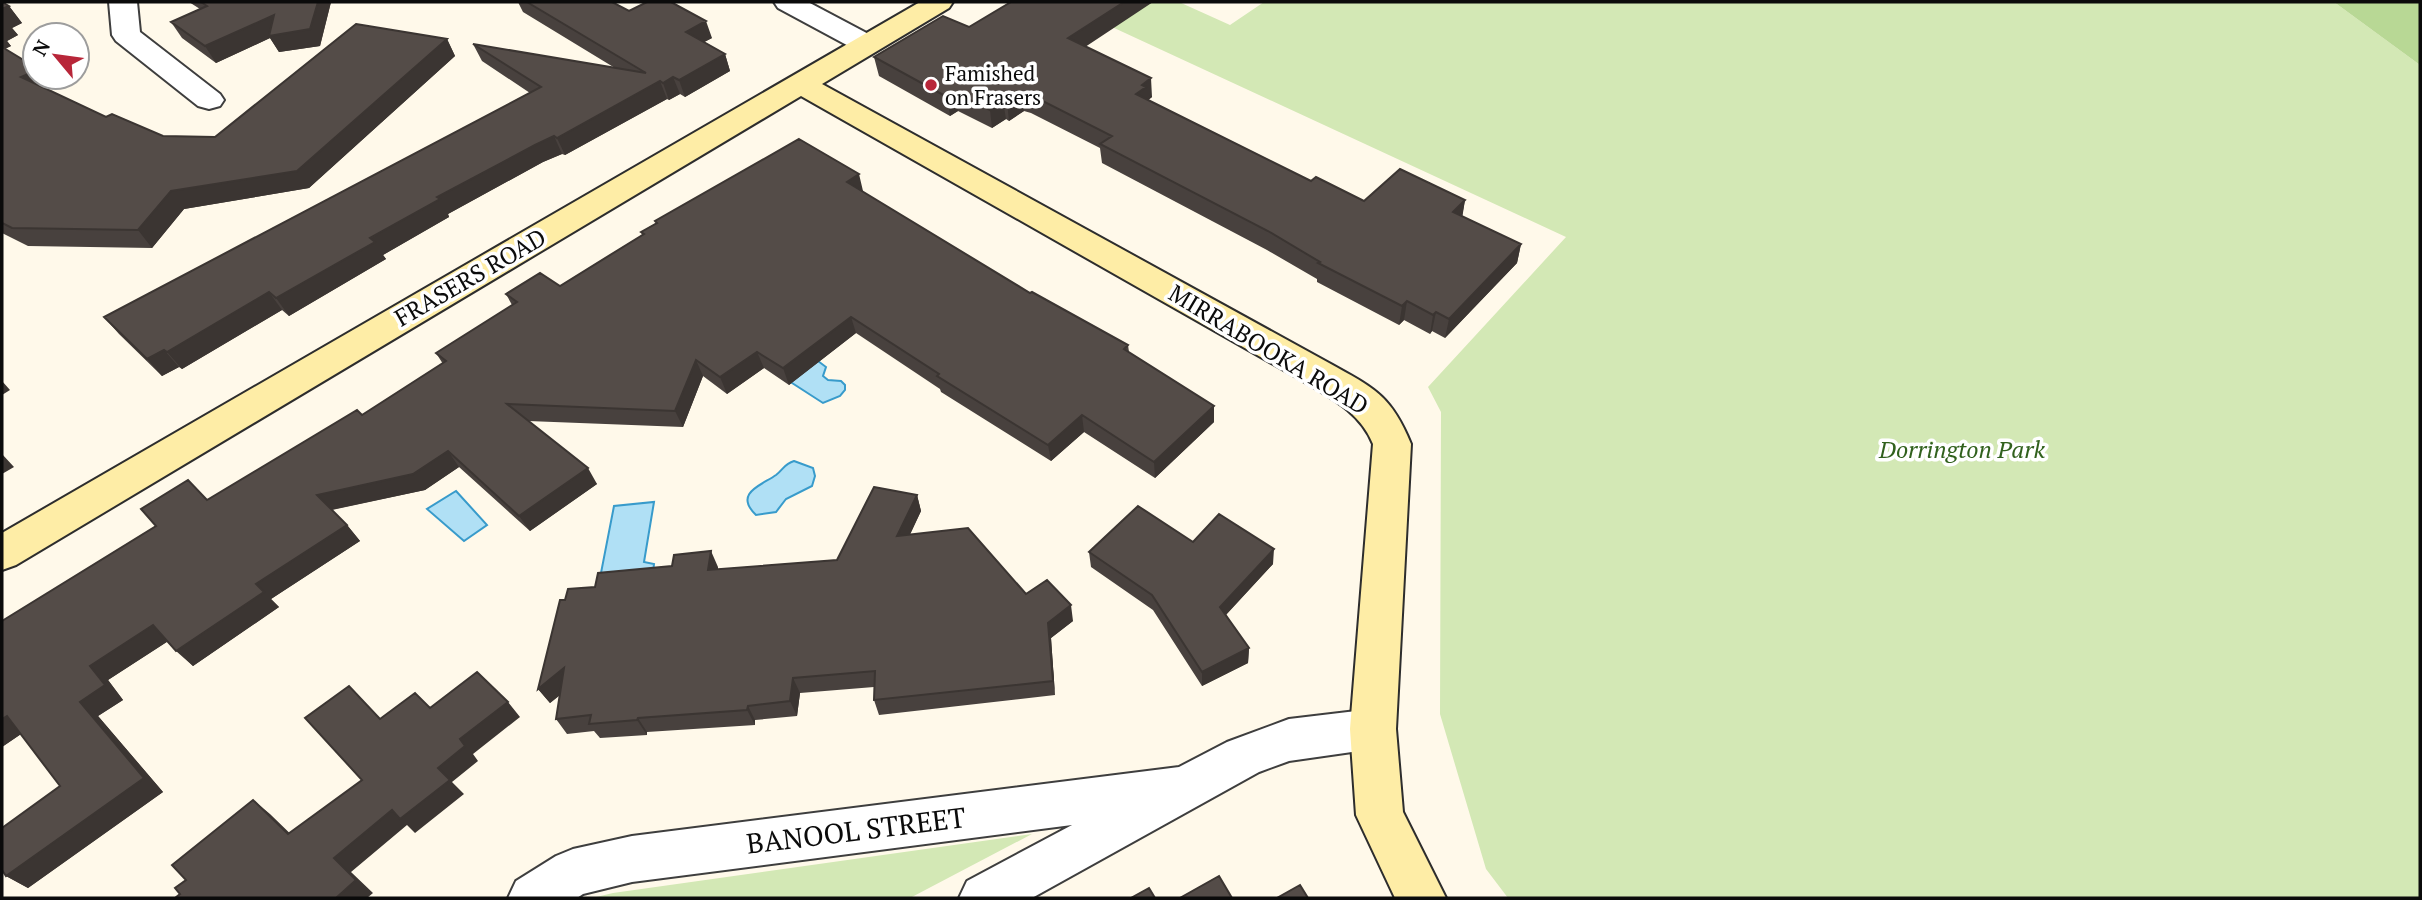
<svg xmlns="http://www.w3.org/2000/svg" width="2422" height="900" font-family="'PT Serif',serif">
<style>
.green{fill:#d3e8b5}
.forest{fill:#b8d895}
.water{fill:#b0e0f5;stroke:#389bcb;stroke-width:2}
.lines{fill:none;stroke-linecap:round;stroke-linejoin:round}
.street-casing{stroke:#3e3e3e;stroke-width:4}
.secondary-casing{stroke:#2d2d2d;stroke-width:4}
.street{fill:#fff;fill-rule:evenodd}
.secondary{fill:#feeda6;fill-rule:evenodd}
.wall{fill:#48413e}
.shaded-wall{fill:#3b3532}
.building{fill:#544c48;stroke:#3b3532;stroke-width:2}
.poi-dot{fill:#b82639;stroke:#fff;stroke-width:2.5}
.labels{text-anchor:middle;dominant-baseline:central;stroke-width:7;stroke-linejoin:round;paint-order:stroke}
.far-poi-label{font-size:21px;fill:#0b0b0b;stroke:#fff;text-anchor:start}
.street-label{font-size:24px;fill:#0b0b0b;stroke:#fff}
.park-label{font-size:24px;font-style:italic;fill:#31611d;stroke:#fff}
.near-street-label{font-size:28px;fill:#0b0b0b;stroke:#fff}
</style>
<rect width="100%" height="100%" fill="#fff9ea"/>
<path class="green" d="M1058 2H1179L1230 25 1264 2H2334L2420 65V898H1508L1486 869 1440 714 1441 412 1428 387 1566 237Z
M1032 834 910 898H592L613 893Z"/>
<path class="forest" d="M2334 2H2420V65Z"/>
<path class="water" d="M818 361 826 367 823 376 828 380 841 381 845 385V390L840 396 823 403 789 381Z
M794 461 813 468 815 476 812 486 786 499 776 512 756 515C733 493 762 485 776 475 784 469 784 464 794 461Z
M456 491 487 525 464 541 427 509Z
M654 502 644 562 654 564 653 572 600 578 614 506Z"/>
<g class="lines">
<g class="street-casing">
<path id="street" d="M109 2H137L140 32 220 94 224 100 220 106 209 109 198 106 116 41 112 35Z
M774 2H808L876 38 880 44 876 50 866 53 856 50 778 8Z
M1373 709 1389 715 1396 729 1389 743 1373 749 1289 761 1259 772 1032 898H959L967 881 1072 825 632 882 583 894 577 898H508L516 881 556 856 573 849 632 836 1179 767 1227 742 1289 719Z"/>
</g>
<g class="secondary-casing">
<path id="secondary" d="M920 2H953L949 8 822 84 1329 363C1374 388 1391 395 1411 444L1396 729 1403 812 1446 898H1395L1356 815 1350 729 1373 444C1360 412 1331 398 1303 381L801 96 16 565 2 570V533Z"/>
</g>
<use href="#street" class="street"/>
<use href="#secondary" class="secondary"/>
</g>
<path class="wall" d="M2 2 9 6 22 23 12 28 18 35 7 41 11 46 5 49 52 86 46 89 106 117 163 136 215 137 447 39 455 56 309 188 184 209 152 248 28 246 2 233Z
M189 2H331L320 46 279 52 270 38 216 63 182 38 171 22 200 9Z
M518 2H612L629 11 712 38 704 42 725 54 730 71 685 97 680 94 669 100 667 99 565 155 562 154 543 162 448 214 449 217 383 255 386 259 289 316 282 310 182 369 179 367 162 376 119 334 104 317 530 93 482 61 473 44 615 68 523 12Z
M969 27 1085 46 1152 97 1148 100 1311 181 1364 201 1465 200 1462 216 1521 244 1517 263 1445 338 1432 331 1430 334 1404 320 1399 325 1317 282V279L1267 250 1102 163 1100 148 1031 113 1024 111 1009 121 1006 119 992 128 958 111 950 116 879 76 874 57Z
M863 191 862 192 1030 293 1128 345 1129 352 1214 422 1155 478 1084 432 1051 461 941 392 940 389 856 333 789 385 764 368 727 394 703 376 683 427 528 421 597 484 530 531 459 467 425 490 332 510 347 525 360 541 271 599 279 607 193 666 168 641 108 680 123 700 98 716 163 792 28 888 6 876 60 786 21 734 2 747 207 500 362 415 443 364 436 353 512 305 506 294 560 286 642 235 641 232 656 223 655 221Z
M917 495 921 511 910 534 1026 594 1073 621 1051 638 1055 695 879 715 874 700V687L800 693 797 716 755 720V725L647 732V735L600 738 594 731 567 734 556 719 560 695 550 703 538 689 565 600 595 587 718 567V569L837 560Z
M1193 542 1273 564 1226 615 1249 648 1248 663 1202 686 1153 610 1091 567 1089 552Z"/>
<path class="shaded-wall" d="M318 2H331L320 46 279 52 270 38 216 63 205 46 274 15Z
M1124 2H1153L1070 57 1068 38Z
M9 6 22 23 12 28 18 35 7 41 11 46 2 50V9Z
M706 21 712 38 691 49 686 32Z
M447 39 455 56 309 188 184 209 152 248 138 230 171 191Z
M725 54 730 71 685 97 679 80Z
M35 71V77H45L52 86 35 94 21 77Z
M673 77 680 94 669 100 663 83Z
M1151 78 1152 97 1147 101 1136 94 1142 85Z
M660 81 667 99 565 155 557 138Z
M954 92 958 111 950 116 947 97Z
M1021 93 1024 111 1009 121 1007 102Z
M1003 101 1006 119 992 128 990 110Z
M554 136 562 154 543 162 448 214 449 217 383 255 386 259 289 316 276 298 437 197 535 145Z
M859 174 863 191 851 199 847 182Z
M1465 200 1462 219 1453 212Z
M1521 244 1517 263 1445 338 1449 319Z
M269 292 282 310 182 369 167 352Z
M1407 301 1404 320 1399 325 1402 306Z
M1436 312 1432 331 1430 334 1433 315Z
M851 317 856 333 789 385 783 368Z
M164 350 179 367 162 376 147 359Z
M757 352 764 368 727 394 720 377Z
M696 360 703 376 683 427 675 411Z
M2 381 10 390 2 395Z
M1214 406V422L1155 478 1154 462Z
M1082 415 1084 432 1051 461 1048 445Z
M448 451 459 467 425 490 330 510 317 495Z
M2 454 14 467 2 474Z
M588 468 597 484 530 531 519 516Z
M917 495 921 511 902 552 897 536Z
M347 525 360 541 271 599 256 584Z
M1274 549 1273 564 1220 621V607Z
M711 551 718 567 716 585 708 570Z
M264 592 279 607 193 666 176 651Z
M1071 605 1073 621 1051 638 1055 695 1053 681 1048 623Z
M153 625 170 640 108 680 123 700 98 716 163 792 28 888 6 876 144 778 80 702 90 666Z
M1249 648 1248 663 1202 686V672Z
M564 668 575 683 550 703 538 689Z
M793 678 800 693 797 716 790 701Z
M508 702 520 717 473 754 478 761 452 782 464 794 415 833 407 825 351 872 373 893 367 898H336L334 858 438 768 460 739Z
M748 706 755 720V725L747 710Z
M7 716 27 730 2 747V719Z
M638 718 647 732V735L637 720Z
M253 800 270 814 305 848 288 834Z"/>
<path class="building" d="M2 2 9 6 2 9Z
M201 2H318L310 29 269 36 274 15 205 46 171 22 207 6Z
M527 2H612L629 11 647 2H671L706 21 686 32 725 54 679 80 673 77 663 83 660 81 557 138 554 136 535 145 437 197 440 199 370 238 375 242 276 298 269 292 167 352 164 350 147 359 104 317 541 87 473 44 646 73Z
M1011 2H1124L1068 38 1151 78 1142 85 1146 87 1136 94 1311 181 1316 177 1364 201 1400 169 1465 200 1453 212 1521 244 1449 319 1436 312 1433 315 1407 301 1402 306 1318 263 1320 262 1268 231 1100 144 1112 136 1029 94 1021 93 1007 102 1003 101 990 110 954 92 947 97 874 57 943 16 969 27Z
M356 24 447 39 297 171 171 191 138 230 12 228 2 223V47L35 67V71L21 77 106 117 112 114 163 136 215 137Z
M799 139 859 174 847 182 1030 293 1032 292 1128 345 1124 349 1214 406 1154 462 1082 415 1048 445 937 376 939 374 851 317 783 368 757 352 720 377 696 360 675 411 507 404 588 468 519 516 448 451 413 474 317 495 347 525 256 584 264 592 176 651 153 625 90 666 105 685 80 702 144 778 6 876 2 870V828L60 786 7 716 2 719V621L156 526 141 509 188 480 207 500 357 410 362 415 446 361 436 353 517 302 506 294 540 273 560 286 644 234 641 232 657 223 655 221Z
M874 487 917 495 897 536 968 528 1026 594 1047 580 1071 605 1048 623 1053 681 874 700 875 671 793 678 790 701 748 706 747 710 638 718 637 720 589 724 591 715 556 719 564 668 538 689 560 600H565L568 589 595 587 598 573 672 566 674 555 711 551 708 570 837 560Z
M1138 506 1193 542 1219 514 1274 549 1220 607 1249 648 1202 672 1152 595 1089 552Z
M477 672 508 702 460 739 465 746 438 768 450 780 400 819 392 810 334 858 356 880 336 898H175L180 894 175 888 186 880 172 865 253 800 288 834 362 780 305 718 349 686 380 719 415 693 430 708Z
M1219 876 1232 898H1180Z
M1300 885 1308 898H1277Z
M1149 888 1155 898H1131Z"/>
<circle class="poi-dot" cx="931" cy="85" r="7"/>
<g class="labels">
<g class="far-poi-label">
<text x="945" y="73">Famished<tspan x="945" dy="24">on Frasers</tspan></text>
</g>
<g class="street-label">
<text transform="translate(470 277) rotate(-30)">FRASERS ROAD</text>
<text transform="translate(1269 349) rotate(31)">MIRRABOOKA ROAD</text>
</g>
<g class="park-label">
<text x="1962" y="449">Dorrington Park</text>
</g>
<g class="near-street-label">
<text transform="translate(856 830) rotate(-7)">BANOOL STREET</text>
</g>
</g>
<rect width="2422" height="900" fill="none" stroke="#0b0b0b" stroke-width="7"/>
<g transform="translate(56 56) rotate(299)"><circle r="33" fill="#ffffff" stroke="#9d9d9d" stroke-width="2"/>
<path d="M0-5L12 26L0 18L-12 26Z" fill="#b82639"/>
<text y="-10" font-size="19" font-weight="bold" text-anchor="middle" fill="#0b0b0b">N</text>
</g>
</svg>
